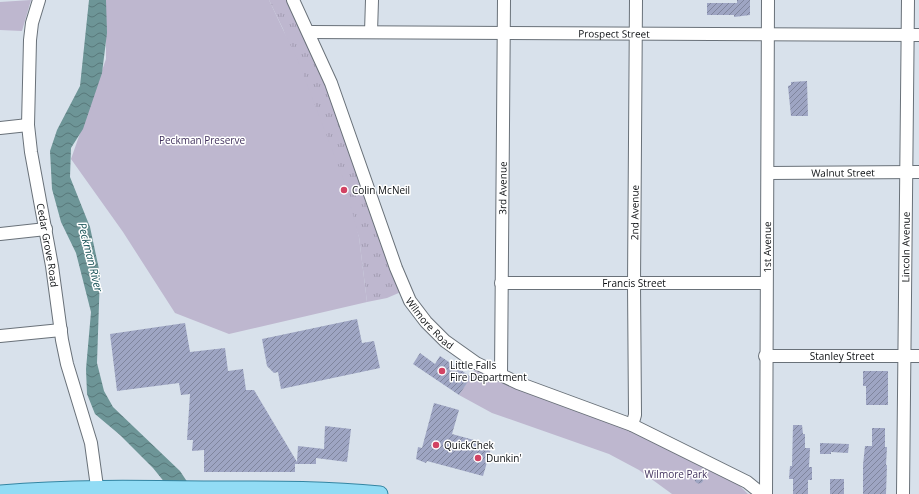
<svg xmlns="http://www.w3.org/2000/svg" width="919" height="494" font-family="'Open Sans',sans-serif">
<style>
.grass{fill:url(#grass-tufts)}
.park{fill:#beb7cf}
.water{fill:url(#water-waves)}
.building{fill:url(#building-hatch)}
.lines{fill:none;stroke-linecap:round;stroke-linejoin:round}
.minor-casing{stroke:#697179;stroke-width:14}
.major-casing{stroke:#3485a2;stroke-width:17}
.minor{stroke:#fff;stroke-width:12}
.major{stroke:#92dcf5;stroke-width:15}
.poi-dot{fill:#d24363;stroke:#fff;stroke-width:1.5}
.labels{text-anchor:middle;dominant-baseline:central;stroke-width:3;stroke-linejoin:round;paint-order:stroke}
.street-label{font-size:10px;fill:#0c0f12;stroke:#fff}
.park-label{font-size:10px;fill:#41325d;stroke:#fff}
.poi-label{font-size:10px;fill:#0c0f12;stroke:#fff;text-anchor:start}
.water-label{font-size:11px;font-style:italic;fill:#165155;stroke:#fff}
</style>
<defs>
<pattern id="grass-tufts" width="24" height="20" patternUnits="userSpaceOnUse"><rect width="24" height="20" fill="#beb7cf"/><path d="M3 7l-1-3M5 7V3M7 7l1-3M15 17l-1-3M17 17v-4M19 17l1-3" fill="none" stroke="#a29cb1"/></pattern>
<pattern id="water-waves" width="16" height="10" patternUnits="userSpaceOnUse"><rect width="16" height="10" fill="#6d9597"/><path d="M0 5q4-4 8 0t8 0" fill="none" stroke="#58787a"/></pattern>
<pattern id="building-hatch" width="6" height="6" patternUnits="userSpaceOnUse"><rect width="6" height="6" fill="#9ea5c3"/><path d="M-1 1l2-2M0 6l6-6M5 7l2-2" fill="none" stroke="#7f859d"/></pattern>
</defs>
<rect width="100%" height="100%" fill="#d8e1eb"/>
<path class="grass" d="M269 0H287L322 77 401 292 387 298 367 302 359 237 283 29Z"/>
<path class="park" d="M31 0 22 31 0 30V2Z
M106 0H269L298 61 343 178 359 237 367 302 229 334 175 313 123 232 71 159 106 59Z
M476 368 617 425 736 482 748 494H672L639 470 609 454 492 413 459 395Z"/>
<path class="water" d="M89 0H106L107 33 102 73 83 129 71 148 70 177 90 227 100 274 97 363 104 391 113 407 180 471 192 489 174 494 153 468 120 435 95 414 87 394 86 369 91 312 76 253 61 222 52 189 50 151 57 130 80 86Z"/>
<path class="building" d="M737 0H750V15L734 17V15H707V3H737Z
M807 81 808 116H791L788 86 791 85V82Z
M357 319 362 343 374 341 380 368 281 389 278 372 274 373 267 366 262 339Z
M185 323 190 352 225 348 228 371 243 369 246 390H254L297 462 298 446 324 449 325 426 351 429 347 462 316 458V464H295V472H204V450L192 451 193 440H187L190 394 181 395 179 383 117 391 110 334Z
M420 353 435 364 440 356 471 377 459 395 413 364Z
M863 371H888V405H866V386H863Z
M434 403 459 410 452 434 492 445 483 476 427 461 426 463 416 459 418 447 422 448Z
M793 425H802L803 434H805V448H810L809 467H812V480H808V494H793V479H789L790 466H792Z
M872 428H885V447H887L886 465H887L886 494H863V465L865 446H872Z
M820 443 849 444 848 453 831 452V454H820Z
M694.5 479a4.5 4.5 0 1 1 9 0a4.5 4.5 0 1 1-9 0Z
M830 479H844V494H830Z"/>
<g class="lines">
<g class="minor-casing">
<g id="minor">
<path id="s1" d="M39 0 32 23 30 40 28 125 31 152 52 266 62 340 67 364 91 443 98 494"/>
<path id="s2" d="M293 0 331 83 396 268 410 301 426 322 445 341 476 363 518 383 632 425 747 482 762 494"/>
<path id="s3" d="M309 32 919 35"/>
<path d="M371 32 372 0"/>
<path d="M0 128 28 125"/>
<path id="s4" d="M768 173 919 172"/>
<path d="M0 234 46 229"/>
<path id="s5" d="M501 283H766"/>
<path d="M0 336 61 330"/>
<path id="s6" d="M765 356H919"/>
<path id="s7" d="M501 375 504 0"/>
<path id="s8" d="M632 425 635 415 634 284 636 0"/>
<path id="s9" d="M766 494 768 0"/>
<path id="s10" d="M903 494 908 0"/>
</g>
</g>
<g class="major-casing">
<path id="major" d="M0 493C68 487 135 488 204 489 262 489 321 488 380 494"/>
</g>
<use href="#minor" class="minor"/>
<use href="#major" class="major"/>
</g>
<g class="poi-dot">
<circle cx="344" cy="190" r="4"/>
<circle cx="442" cy="371" r="4"/>
<circle cx="436" cy="445" r="4"/>
<circle cx="478" cy="458" r="4"/>
</g>
<g class="labels">
<g class="street-label">
<text stroke="none"><textPath href="#s3" startOffset="305">Prospect Street</textPath></text>
<text stroke="none"><textPath href="#s4" startOffset="75">Walnut Street</textPath></text>
<text stroke="none"><textPath href="#s7" startOffset="187">3rd Avenue</textPath></text>
<text stroke="none"><textPath href="#s8" startOffset="213">2nd Avenue</textPath></text>
<text stroke="none"><textPath href="#s1" startOffset="248">Cedar Grove Road</textPath></text>
<text stroke="none"><textPath href="#s9" startOffset="247">1st Avenue</textPath></text>
<text stroke="none"><textPath href="#s10" startOffset="247">Lincoln Avenue</textPath></text>
<text stroke="none"><textPath href="#s5" startOffset="133">Francis Street</textPath></text>
<text stroke="none"><textPath href="#s2" startOffset="353">Wilmore Road</textPath></text>
<text stroke="none"><textPath href="#s6" startOffset="77">Stanley Street</textPath></text>
</g>
<g class="park-label">
<text x="202" y="140">Peckman Preserve</text>
<text x="676" y="474">Wilmore Park</text>
</g>
<g class="poi-label">
<text x="352" y="190">Colin McNeil</text>
<text x="450" y="365">Little Falls<tspan x="450" dy="12">Fire Department</tspan></text>
<text x="444" y="445">QuickChek</text>
<text x="486" y="458">Dunkin'</text>
</g>
<g class="water-label">
<text transform="translate(91 257) rotate(76)">Peckman River</text>
</g>
</g>
</svg>
